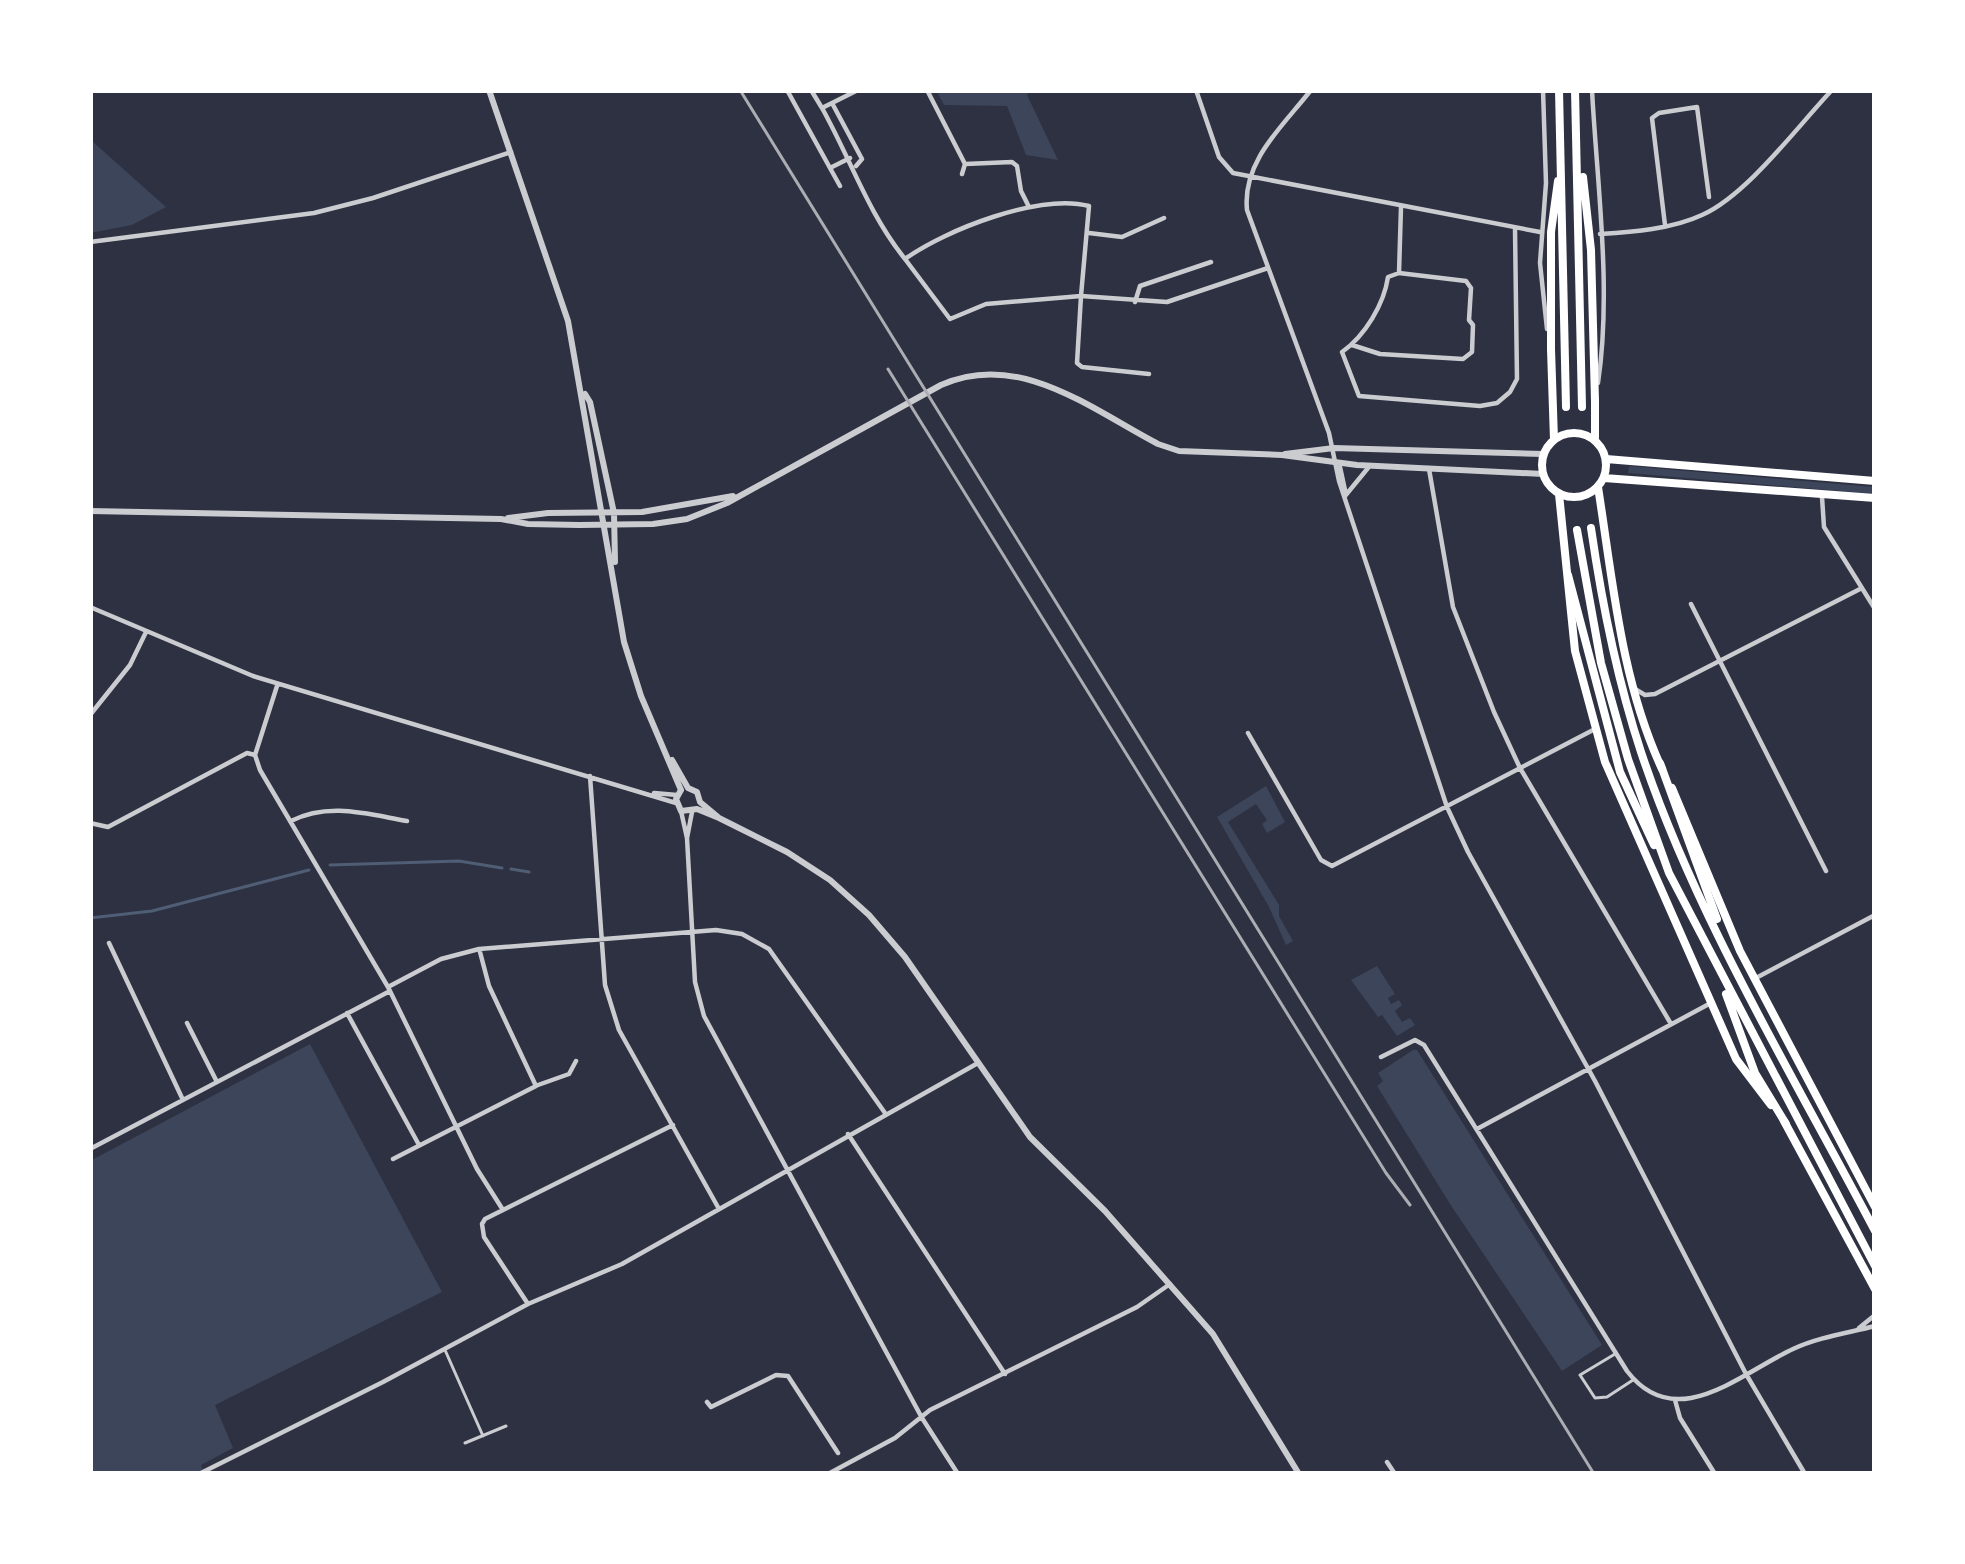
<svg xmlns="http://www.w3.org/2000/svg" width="1965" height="1564" font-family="Commissioner,sans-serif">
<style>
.green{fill:#3c4559}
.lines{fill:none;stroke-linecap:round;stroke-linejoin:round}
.stream{stroke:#4f5d75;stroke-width:3}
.service{stroke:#caccd0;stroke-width:3}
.pedestrian{stroke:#caccd0;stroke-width:4.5}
.minor{stroke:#caccd0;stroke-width:4.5}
.tertiary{stroke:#caccd0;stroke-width:6}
.secondary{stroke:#fff;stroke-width:8}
.primary{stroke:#fff;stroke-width:8}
.rail{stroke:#abadb3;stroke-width:3}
</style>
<rect width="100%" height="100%" fill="#2d3142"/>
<path class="green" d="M936 90H1031L1027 95 1058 160 1026 155 1007 106 944 105Z
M90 133 93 142 166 207 132 225 90 233Z
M1629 466 1875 487V494L1628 473Z
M1266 786 1285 822 1267 833 1262 824 1267 820 1256 804 1228 822 1279 905V916L1293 941 1286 945 1269 907 1217 817Z
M1377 966 1395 994 1388 998 1391 1004 1399 1000 1402 1005 1395 1011 1402 1022 1410 1018 1415 1025 1397 1036 1382 1015 1378 1017 1351 980Z
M310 1044 442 1292 215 1405 233 1448 201 1465 204 1474H90V1161Z
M1413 1050H1417L1602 1345 1562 1371 1450 1204 1377 1086 1383 1081 1378 1073Z"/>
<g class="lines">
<path class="stream" d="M330 865 459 861 502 868
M511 869 529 872
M90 918 152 911 309 870"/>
<path class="service" d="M445 1350 483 1436
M1615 1354 1580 1375 1595 1398 1607 1397 1633 1380
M465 1443 506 1426"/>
<path class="pedestrian" d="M707 1402 711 1407 776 1375 788 1376 838 1453"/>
<path class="minor" d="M787 90 830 168 850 158
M811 90 822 108
M858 90 822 108C851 160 868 213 905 259
M927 90 965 164 962 174
M1196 90 1219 157 1233 173 1540 232
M1311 90C1283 126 1242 161 1247 210L1329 433 1339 481 1447 807 1468 852 1595 1081 1746 1374 1805 1474
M1543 90 1546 183 1540 263 1547 329
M1592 90C1597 184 1612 290 1598 383
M832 103 862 159 856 166
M965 164 1012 162 1017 166 1021 191 1028 205
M830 168 840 186
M1665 225 1652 118 1659 113 1697 107 1709 197
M1089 233 1122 237 1164 218
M1600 234C1633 232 1672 229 1702 215 1747 195 1797 127 1832 90
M90 242 314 213 373 198 511 152
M1399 273 1401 207
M1135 302 1140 286 1211 262
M1352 345 1380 354 1463 359 1472 352 1473 325 1469 320 1471 288 1466 281 1399 273 1388 277C1384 304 1365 336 1342 352L1359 396 1480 406 1497 403 1510 392 1517 379 1515 229
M1149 374 1082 367 1077 363 1081 296 986 304 950 319 905 259C945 230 1040 193 1089 206L1081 296 1167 302 1268 268
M1340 467 1345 490
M1429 469 1453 607 1494 712 1520 768 1671 1024
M90 492 91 510
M1345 496 1368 468
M1822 497 1824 527 1875 609
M1691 604 1826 871
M90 607 253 676 676 803
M1635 689 1645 695 1655 694 1862 588
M90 715 130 665 146 632
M1248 733 1321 860 1332 866 1595 729
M255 755 260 770 388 987 477 1169 503 1210
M255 755 277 686
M590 776 605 985 619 1030 719 1209
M654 793 677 795
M681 811 687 838 695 982 704 1016 922 1418 958 1474
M291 821C329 802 367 814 407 821
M90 823 108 827 247 753 255 755
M687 838 692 812
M109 943 183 1100
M1754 979 1875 915
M388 987 441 959 479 949 716 930 742 934 769 949 885 1113
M347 1013 419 1145
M187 1023 217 1082
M1381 1057 1415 1040 1424 1045 1627 1371C1676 1435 1741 1373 1793 1349 1819 1337 1848 1333 1875 1326
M538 1085 569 1074 576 1061
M1477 1129 1709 1004
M848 1134 1005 1374
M90 1149 390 991
M393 1159 536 1086 489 986 480 952
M528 1304 484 1237 482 1224 485 1219 673 1125
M1859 1328 1875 1315
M1675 1400 1680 1418 1715 1474
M1387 1462 1395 1474
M199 1474 383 1382 528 1304 622 1264 978 1063
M828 1474 895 1438 930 1410 1137 1307 1170 1284"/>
<path class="tertiary" d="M489 90 568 321 624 642 641 696 681 790
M585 394 590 402 614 513 615 562
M1285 454 1334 448 1543 454
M90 511 501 519 528 524 579 525 653 524 687 519 727 503 941 385C1019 350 1091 409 1158 444L1179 451 1282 455 1357 465 1543 474
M508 518 548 513 642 512 733 496
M672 760 688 788 697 792 700 802 718 817
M681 790 676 799 681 811 697 809 719 818 787 852 830 880 869 915 905 957 1030 1137 1105 1211 1213 1334 1299 1474"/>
<path class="secondary" d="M1551 349 1554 440
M1542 465a32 32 0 1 1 64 0a32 32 0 1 1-64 0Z
M1595 438V401
M1606 459 1875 481
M1604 478 1875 498
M1598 487C1613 582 1621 681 1662 769
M1559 494 1575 651 1605 762 1736 1059 1771 1105
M1672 788 1740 951 1875 1207
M1784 1121 1875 1289"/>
<path class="primary" d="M1559 90 1566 407
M1575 90 1582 407
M1583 177 1591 250 1595 401
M1551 349V232L1558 181
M1591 528C1602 604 1617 679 1641 752 1696 917 1794 1077 1875 1231
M1577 530 1601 663 1628 759 1669 873 1875 1266
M1568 575 1620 772 1654 845
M1660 763 1717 919
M1726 994 1755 1073 1786 1124"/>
<path class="rail" d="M740 90 1594 1474
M888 369 1386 1173 1410 1205"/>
</g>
<rect width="1965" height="1564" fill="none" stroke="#ffffff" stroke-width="186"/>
</svg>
